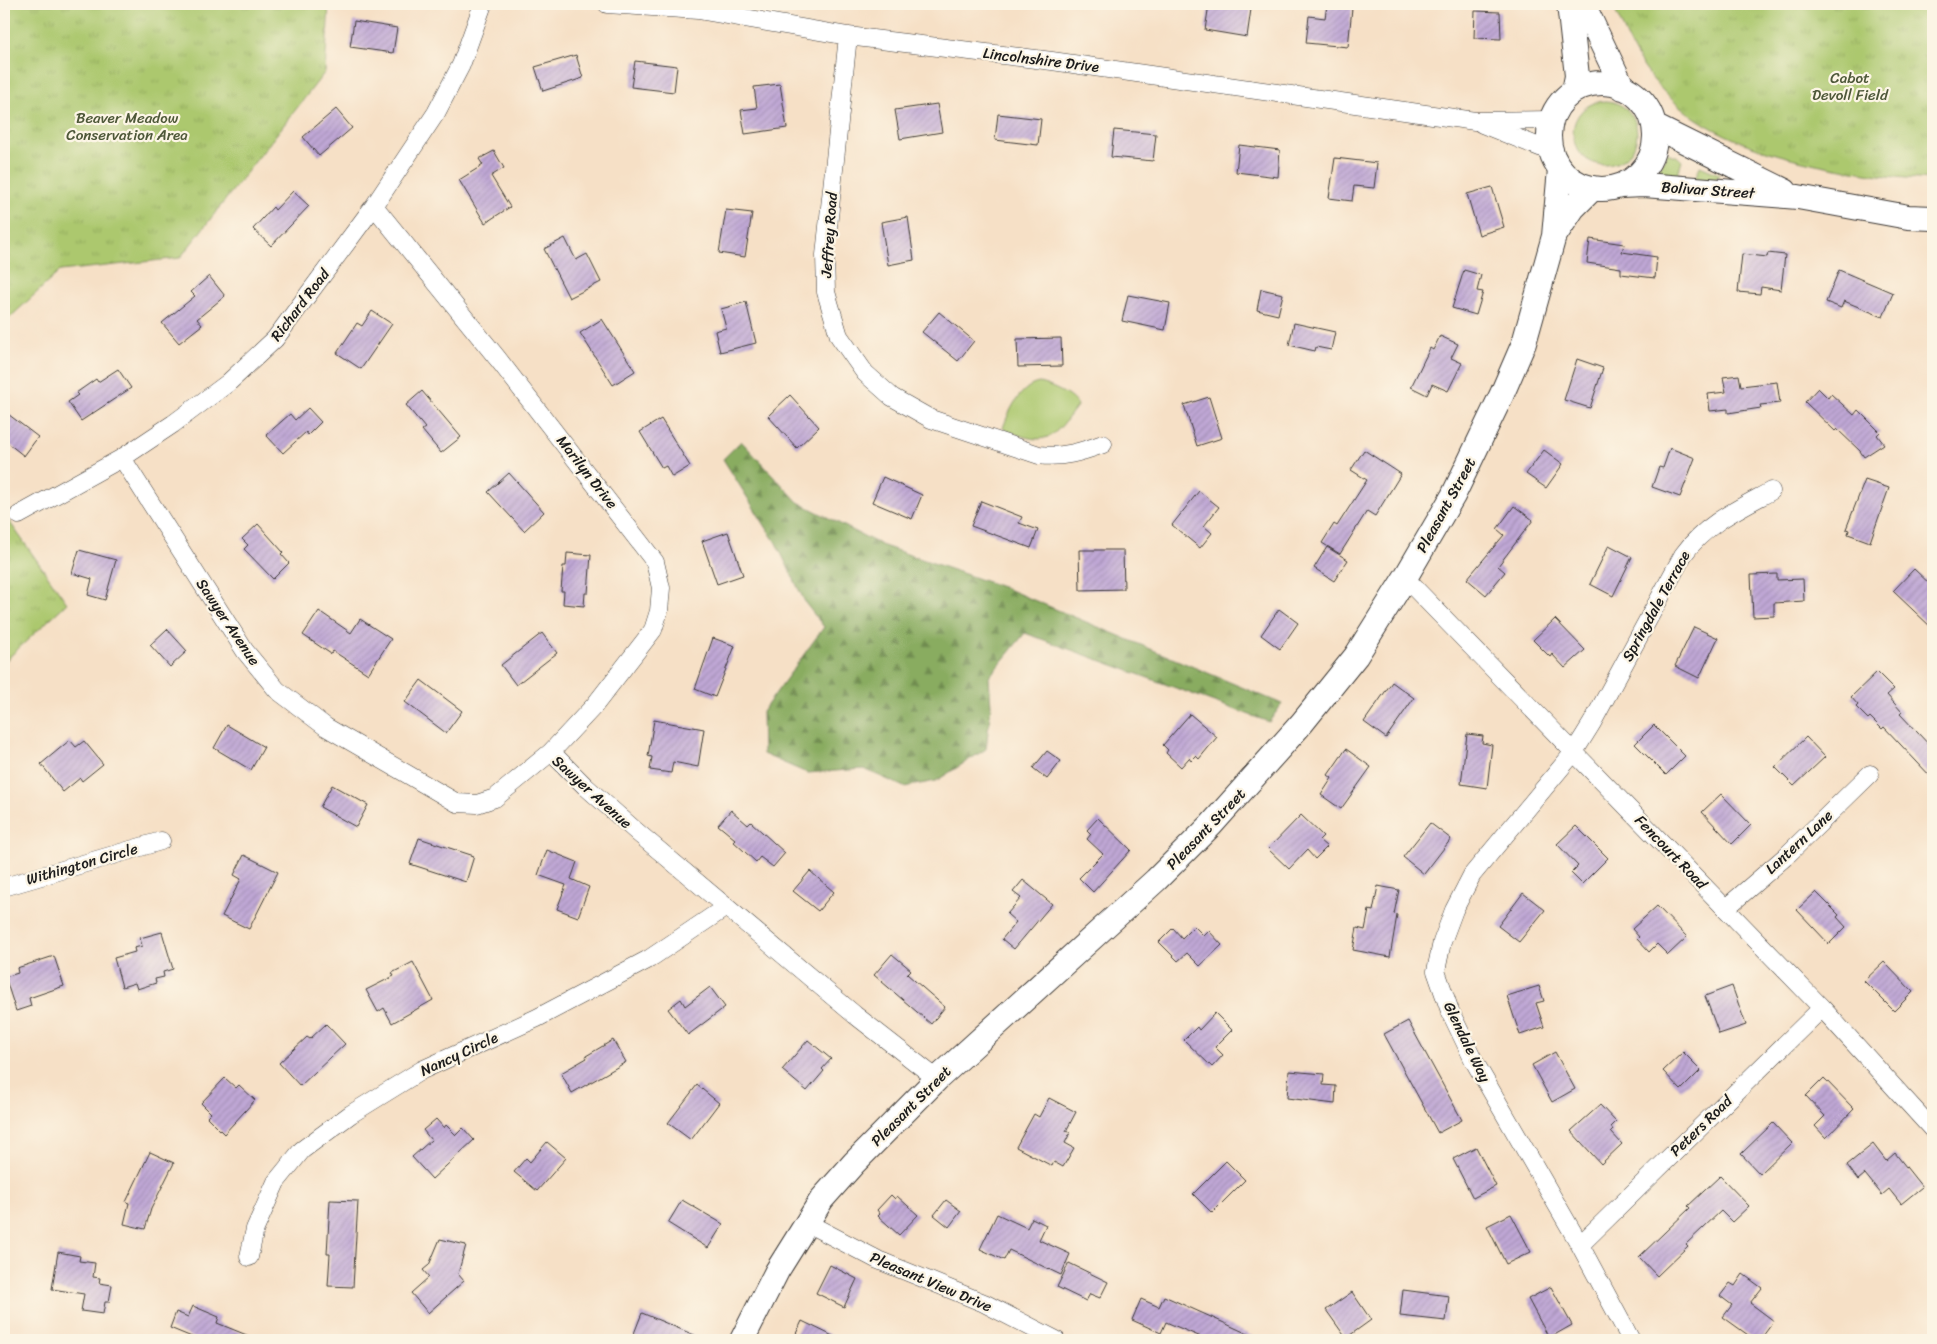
<svg xmlns="http://www.w3.org/2000/svg" width="1937" height="1344" font-family="Sriracha,sans-serif">
<style>
.grass{fill:#acc86e;stroke:#647245}
.forest{fill:url(#forest-firs);stroke:#52643e}
.park{fill:url(#park-tufts);stroke:#647245}
.building{fill:url(#building-hatch)}
.lines{fill:none;stroke-linecap:round;stroke-linejoin:round}
.street-casing{stroke:#3d3936;stroke-width:19}
.secondary-casing{stroke:#3d3936;stroke-width:26}
.street{stroke:#fff;stroke-width:18}
.secondary{stroke:#fff;stroke-width:24}
.labels{text-anchor:middle;dominant-baseline:central;stroke-width:4.5;stroke-linejoin:round;paint-order:stroke}
.street-label{font-size:15px;fill:#1c1c1c;stroke:#fcf5e5}
.park-label{font-size:15px;fill:#4e5839;stroke:#fcf5e5}
</style>
<defs>
<pattern id="forest-firs" width="22" height="20" patternUnits="userSpaceOnUse" patternTransform="scale(1.25)"><rect width="22" height="20" fill="#89ac61"/><path d="M5 1l3.5 6h-7zM16 11l3.5 6h-7z" fill="#6f8b4f"/></pattern>
<pattern id="park-tufts" width="24" height="20" patternUnits="userSpaceOnUse" patternTransform="scale(1.25)"><rect width="24" height="20" fill="#acc86e"/><path d="M3 7l-1-3M5 7V3M7 7l1-3M15 17l-1-3M17 17v-4M19 17l1-3" fill="none" stroke="#93ab5f"/></pattern>
<pattern id="building-hatch" width="6" height="6" patternUnits="userSpaceOnUse" patternTransform="scale(1.25)"><rect width="6" height="6" fill="#bfa7d5"/><path d="M-1 1l2-2M0 6l6-6M5 7l2-2" fill="none" stroke="#a48fb6"/></pattern>
</defs>
<rect width="100%" height="100%" fill="#fcf5e5"/>
<filter id="ink" filterUnits="userSpaceOnUse"><feTurbulence type="fractalNoise" baseFrequency=".02" numOctaves="2"/><feDisplacementMap in="SourceGraphic" scale="10" xChannelSelector="R" yChannelSelector="G"/><feConvolveMatrix kernelMatrix="1 2 1 2 8 2 1 2 1" color-interpolation-filters="sRGB"/></filter>
<filter id="wash" filterUnits="userSpaceOnUse"><feTurbulence type="fractalNoise" baseFrequency=".0096" numOctaves="4" result="noise"/><feDisplacementMap in="SourceGraphic" scale="20" xChannelSelector="R" yChannelSelector="G"/><feGaussianBlur stdDeviation="1.12" result="paint"/><feColorMatrix in="noise" values="0 0 0 0 0 0 0 0 0 0 0 0 0 0 0 0 0 1.4 0 .05"/><feComposite in="paint" operator="in"/></filter>
<g filter="url(#wash)">
<rect width="100%" height="100%" fill="#f6e0c6"/>
<path class="grass" d="M1573 133a32 32 0 1 1 64 0a32 32 0 1 1-64 0Z
M1667 153 1678 157 1682 161 1677 177 1656 176Z
M1700 166 1719 174 1713 186 1693 184Z
M1039 383C1049 385 1075 396 1077 406 1052 440 1047 447 1005 430L1003 428C1009 411 1020 386 1039 383Z"/>
<path class="forest" d="M741 441 798 502 881 545 1005 588 1282 704 1269 722 1025 633 989 677 991 706 986 749 936 781 904 787 864 769 807 773 763 754 762 712 824 627 806 604 776 543 723 459Z"/>
<path class="park" d="M4 4H329L325 72 180 258 60 271 4 323Z
M1612 4H1933V180C1894 178 1855 172 1816 164 1753 150 1693 130 1651 77 1633 55 1624 29 1612 4Z
M4 514 67 603 4 662Z"/>
<g id="blocks">
<path class="building" d="M1209 4 1251 9 1247 37 1205 30Z
M1327 5 1352 8 1348 47 1306 43 1309 16 1325 18Z
M1475 11 1500 12 1501 39 1474 38Z
M354 21 397 28 393 53 350 47Z
M576 55 583 78 543 91 535 67Z
M635 61 677 66 674 92 631 87Z
M780 84 787 128 745 134 741 110 757 108 754 87Z
M937 104 942 132 900 139 895 110Z
M336 109 352 128 319 156 303 137Z
M998 114 1041 119 1038 145 995 140Z
M1114 130 1156 134 1153 161 1111 157Z
M1239 145 1280 150 1278 177 1236 172Z
M494 151 504 168 491 176 510 207 485 223 459 180 483 165 479 159Z
M1335 158 1377 163 1374 188 1354 186 1352 201 1329 198Z
M1492 187 1504 227 1479 235 1467 194Z
M293 191 309 206 271 246 253 229 273 207 275 210Z
M726 210 752 213 745 257 719 253Z
M908 217 914 260 888 265 881 222Z
M565 238 576 260 587 254 601 282 569 298 544 249Z
M1590 239 1624 244 1622 252 1657 257 1655 278 1621 274V268L1587 263Z
M1768 253 1785 255 1781 290 1761 287 1760 294 1738 292 1742 254 1767 257Z
M1464 270 1481 275 1477 291 1483 292 1476 315 1452 308Z
M1839 270 1893 293 1883 317 1844 301 1841 308 1826 302Z
M209 276 225 296 197 319 202 325 179 343 162 323 195 296 191 292Z
M1261 289 1283 294 1278 315 1257 310Z
M1128 295 1170 303 1165 330 1122 321Z
M746 302 756 343 720 352 715 331 726 328 721 309Z
M372 311 392 324 361 369 337 353 357 323 362 326Z
M939 312 974 341 958 361 922 332Z
M602 319 635 371 613 385 580 333Z
M1294 323 1335 332 1331 350 1316 347 1315 351 1289 345Z
M1440 336 1458 344 1451 358 1462 363 1448 391 1432 384 1427 395 1411 387 1430 348 1433 350Z
M1061 338 1062 366 1018 367 1017 339Z
M1577 359 1603 368 1590 408 1564 400Z
M118 369 131 388 81 421 68 402 78 395 76 393 96 379 98 382Z
M1739 375 1741 386 1777 382 1780 403 1760 405 1761 408 1728 413V409L1710 411 1708 394 1726 392 1723 377Z
M1818 388 1828 398 1831 394 1854 415 1858 410 1880 432 1877 435 1884 444 1864 457 1860 451 1837 429 1835 431 1805 402Z
M422 391 461 437 441 453 422 430 425 428 406 405Z
M790 395 819 427 797 448 768 416Z
M1209 397 1222 438 1197 446 1184 405Z
M308 408 321 422 308 435 306 432 283 453 266 435 290 414 295 420Z
M4 411 38 437 24 456 4 440Z
M661 419 690 466 672 477 666 466 662 468 640 432Z
M1670 448 1695 458 1680 497 1652 487 1659 467 1663 468Z
M1364 450 1401 474 1375 516 1367 511 1340 554 1322 543 1334 524 1337 526 1367 480 1351 470Z
M1544 450 1563 464 1546 488 1526 474Z
M509 473 544 512 524 531 488 492Z
M883 477 922 495 912 519 872 502Z
M1865 480 1889 488 1870 542 1848 534 1849 530 1846 529Z
M1199 491 1219 507 1204 526 1212 533 1200 548 1172 525Z
M981 501 1022 517 1019 523 1038 530 1031 548 971 526Z
M1514 506 1533 520 1498 566 1505 572 1486 595 1467 579 1504 535 1497 529Z
M258 524 283 552 281 554 289 563 273 579 244 549 248 545 242 539Z
M728 532 743 575 717 584 702 541Z
M1609 545 1632 557 1613 596 1590 584Z
M1327 547 1348 560 1334 581 1314 568Z
M79 550 116 560 105 600 88 595 92 579 72 573Z
M1079 550H1123L1124 589 1080 590Z
M567 553 591 555 588 593H585L584 606 563 604 564 591H561L563 566H566Z
M1914 569 1933 587V629L1893 591Z
M1777 574V580L1803 579 1804 601 1774 603V616L1753 617 1751 575Z
M1279 609 1298 623 1280 649 1261 635Z
M319 611 351 633 360 619 391 639 368 674 333 651 331 654 303 635Z
M1555 619 1585 650 1565 668 1552 654 1550 657 1533 640Z
M1694 627 1718 638 1699 678 1675 666Z
M167 629 187 651 170 667 150 645Z
M542 633 557 653 516 685 501 665Z
M713 638 735 646 715 697 695 689Z
M1877 672 1894 689 1887 695 1902 712 1900 714 1933 749V779L1884 727 1882 729 1870 717 1868 719 1856 707 1858 705 1851 697Z
M421 680 462 711 446 733 405 702Z
M1392 682 1414 698 1386 738 1364 722Z
M1190 714 1217 737 1199 759 1196 756 1191 761 1189 758 1181 767 1166 753 1168 750 1163 745Z
M654 720 704 729 698 767 673 762 671 773 650 770 652 757 648 756Z
M227 725 264 747 251 770 214 748Z
M1654 725 1685 756 1666 775 1635 744Z
M1467 734 1483 736 1482 743 1492 745 1487 788 1461 784Z
M1806 737 1825 757 1794 786 1775 767Z
M70 740 76 747 84 741 103 764 82 781 80 778 63 792 41 764Z
M1346 749 1371 767 1341 809 1321 795 1332 778 1328 775Z
M1047 751 1061 761 1047 779 1033 768Z
M332 785 368 805 356 827 320 807Z
M1721 794 1751 825 1732 844 1702 812Z
M731 810 748 825 751 822 785 853 773 867 760 857 756 862 733 841 735 839 718 825Z
M1301 815 1323 836 1319 840 1327 847 1315 859 1307 850 1289 869 1268 849Z
M1098 818 1131 850 1093 892 1079 878 1103 854 1087 839 1091 834 1087 830Z
M1430 823 1451 839 1424 874 1403 857Z
M1576 826 1608 858 1582 884 1571 873 1578 866 1557 844Z
M419 838 474 856 466 882 410 864Z
M547 850 577 862 571 879 589 887 578 917 557 909 566 885 538 875Z
M244 855 278 872 249 929 222 916 241 879 234 875Z
M810 871 834 892 818 911 793 891Z
M1023 880 1052 904 1014 949 1002 939 1016 922 1007 914 1021 898 1013 892Z
M1378 886 1399 890 1394 914 1397 915 1390 957 1353 950 1357 928 1365 930 1369 910 1373 911Z
M1816 892 1839 915 1837 917 1846 927 1829 944 1797 910Z
M1523 893 1545 910 1519 942 1498 926Z
M1657 906 1687 937 1668 955 1657 944 1649 952 1637 939 1639 937 1632 929Z
M1194 926 1204 936 1209 931 1222 945 1200 966 1187 953 1178 961 1159 942 1173 928 1182 938Z
M162 932 173 969 163 972 164 977 155 979 156 983 137 989 135 983 122 987 114 958 135 952 134 948 142 946 140 938Z
M892 954 911 970 907 974 945 1007 931 1024 874 975Z
M54 956 64 986 29 998 31 1006 16 1011 5 977 18 973 17 968Z
M413 962 433 1000 392 1023 384 1008 378 1012 366 990 394 976 392 973Z
M1884 962 1913 992 1894 1011 1864 981Z
M1539 986 1544 1001 1536 1003 1544 1027 1520 1035 1507 996Z
M1732 986 1746 1025 1719 1034 1705 996Z
M710 987 725 1007 688 1035 668 1009 681 999 685 1006Z
M1215 1013 1232 1030 1215 1047 1223 1055 1212 1067 1184 1040 1197 1027 1199 1030Z
M1408 1021 1462 1120 1438 1133 1384 1034Z
M326 1024 345 1044 300 1086 279 1063 307 1037 310 1039Z
M613 1040 626 1062 572 1093 561 1073 587 1058 586 1056Z
M808 1040 831 1059 822 1069 824 1071 807 1091 782 1070Z
M1555 1052 1575 1089 1552 1102 1532 1065Z
M1683 1052 1701 1070 1681 1090 1663 1071Z
M1289 1071 1324 1074 1323 1085 1336 1086 1335 1104 1287 1098Z
M225 1078 236 1088 239 1085 255 1100 224 1134 207 1117 211 1113 201 1103Z
M1824 1078 1854 1109 1826 1138 1815 1126 1825 1116 1806 1096Z
M697 1085 719 1103 691 1140 668 1123Z
M1049 1098 1076 1112 1066 1131 1070 1133 1065 1143 1074 1148 1063 1167 1054 1162 1052 1166 1016 1147 1034 1114 1039 1117Z
M1600 1105 1616 1122 1611 1127 1613 1130 1611 1132 1622 1144 1601 1164 1571 1131Z
M436 1119 444 1128 446 1125 456 1135 463 1128 474 1140 432 1179 412 1157 431 1140 423 1130Z
M1773 1123 1792 1143 1760 1174 1741 1154Z
M547 1142 566 1158 537 1191 514 1172 526 1158 530 1162Z
M1873 1144 1886 1161 1895 1153 1922 1187 1901 1204 1889 1189 1882 1195 1865 1174 1858 1180 1847 1165Z
M1476 1147 1496 1186 1473 1198 1453 1159Z
M150 1152 174 1163 151 1209 145 1229 124 1224 129 1203 126 1202Z
M1226 1161 1245 1180 1212 1213 1193 1194Z
M1720 1176 1749 1206 1732 1222 1721 1211 1686 1244 1688 1246 1657 1276 1639 1257 1690 1208 1688 1206Z
M891 1195 895 1199 897 1196 918 1215 899 1235 878 1216 880 1214 877 1210Z
M330 1200 358 1201 353 1287 328 1286 330 1254H327Z
M682 1200 723 1224 708 1248 668 1223Z
M946 1200 961 1211 949 1227 934 1215Z
M997 1214 1027 1228 1032 1218 1046 1225 1039 1240 1070 1254 1061 1275 1009 1250 1004 1260 980 1249Z
M1511 1214 1531 1252 1506 1264 1487 1226Z
M440 1239 466 1245 458 1274 464 1281 428 1313 411 1293 429 1277 423 1270 429 1265Z
M58 1252 80 1256 79 1261 95 1263 93 1277 100 1278 99 1283 112 1285 109 1302H105L103 1314 81 1311 84 1294 52 1289Z
M1069 1263 1108 1282 1100 1298 1090 1294 1086 1301 1057 1287Z
M830 1265 857 1279 844 1307 816 1293Z
M1743 1274 1762 1288 1750 1303 1774 1321 1760 1340H1755L1723 1317 1732 1305 1720 1296 1730 1283 1735 1286Z
M1551 1287 1572 1325 1549 1338 1528 1299Z
M1403 1290 1449 1296 1446 1321 1400 1316Z
M1352 1292 1371 1320 1346 1338 1326 1310Z
M1164 1296 1222 1322 1261 1340H1208L1166 1322 1161 1333 1132 1320 1141 1299 1159 1307Z
M193 1306 219 1317 217 1323 259 1340H199L170 1328 176 1312 188 1317Z
M642 1313 706 1340H642L633 1336Z
M802 1321 841 1340H793Z"/>
</g>
</g>
<g filter="url(#ink)">
<use href="#blocks" fill-opacity="0" stroke="#3d3936" stroke-width="1"/>
<g class="lines">
<g class="street-casing">
<path id="street" d="M607 4 698 10 848 36 1052 61 1475 121 1551 120
M848 36 825 255 826 292 839 336 865 373 892 397 931 419 1039 455C1062 458 1081 452 1103 444
M1482 124 1552 152
M374 206 498 359 655 562 661 588 659 611 653 630 594 706 551 752
M122 458 245 651 277 690 326 727 457 803 477 804 495 798 551 752 585 786 637 832 855 1015 937 1079
M19 515 122 458 173 424 228 383 275 339 374 206 436 113 461 65 483 4
M1405 578 1822 1008 1933 1130
M4 887 161 841
M1726 908 1785 857 1870 774
M807 1223 878 1260 984 1303 1056 1340
M1580 1245 1822 1008
M249 1257 255 1229 276 1182 302 1150 351 1114 422 1070 537 1018 649 959 726 907
M1631 1340 1580 1245 1474 1061 1450 1011 1436 971 1442 942 1454 910 1472 875 1574 752 1592 723 1683 555C1705 524 1738 509 1771 491"/>
</g>
<g class="secondary-casing">
<path id="secondary" d="M1569 4 1577 76 1574 91
M1583 4 1623 88
M1549 136a53 53 0 1 1 106 0a53 53 0 1 1-106 0Z
M1654 126 1785 191
M1620 186 1644 185 1798 197 1908 217 1933 218
M1555 235 1573 208 1593 188
M742 1340 777 1271 822 1199 854 1163 937 1079 1156 880 1211 825 1302 723 1356 656 1405 578 1453 496 1502 394 1524 343 1554 236 1560 169"/>
</g>
<use href="#street" class="street"/>
<use href="#secondary" class="secondary"/>
</g>
</g>
<g class="labels">
<g class="street-label">
<text transform="translate(1041 60) rotate(7)">Lincolnshire Drive</text>
<text transform="translate(1708 190) rotate(4)">Bolivar Street</text>
<text transform="translate(829 235) rotate(-86)">Jeffrey Road</text>
<text transform="translate(300 305) rotate(-53)">Richard Road</text>
<text transform="translate(587 472) rotate(52)">Marilyn Drive</text>
<text transform="translate(1446 505) rotate(-61)">Pleasant Street</text>
<text transform="translate(1656 606) rotate(-61)">Springdale Terrace</text>
<text transform="translate(228 622) rotate(56)">Sawyer Avenue</text>
<text transform="translate(592 792) rotate(42)">Sawyer Avenue</text>
<text transform="translate(1206 829) rotate(-46)">Pleasant Street</text>
<text transform="translate(1799 842) rotate(-43)">Lantern Lane</text>
<text transform="translate(1671 852) rotate(46)">Fencourt Road</text>
<text transform="translate(82 864) rotate(-16)">Withington Circle</text>
<text transform="translate(1467 1042) rotate(64)">Glendale Way</text>
<text transform="translate(459 1054) rotate(-25)">Nancy Circle</text>
<text transform="translate(911 1106) rotate(-45)">Pleasant Street</text>
<text transform="translate(1701 1126) rotate(-44)">Peters Road</text>
<text transform="translate(931 1282) rotate(23)">Pleasant View Drive</text>
</g>
<g class="park-label">
<text x="1850" y="78">Cabot<tspan x="1850" dy="17">Devoll Field</tspan></text>
<text x="127" y="118">Beaver Meadow<tspan x="127" dy="17">Conservation Area</tspan></text>
</g>
</g>
<rect width="1937" height="1344" fill="none" stroke="#fcf5e5" stroke-width="20"/>
</svg>
